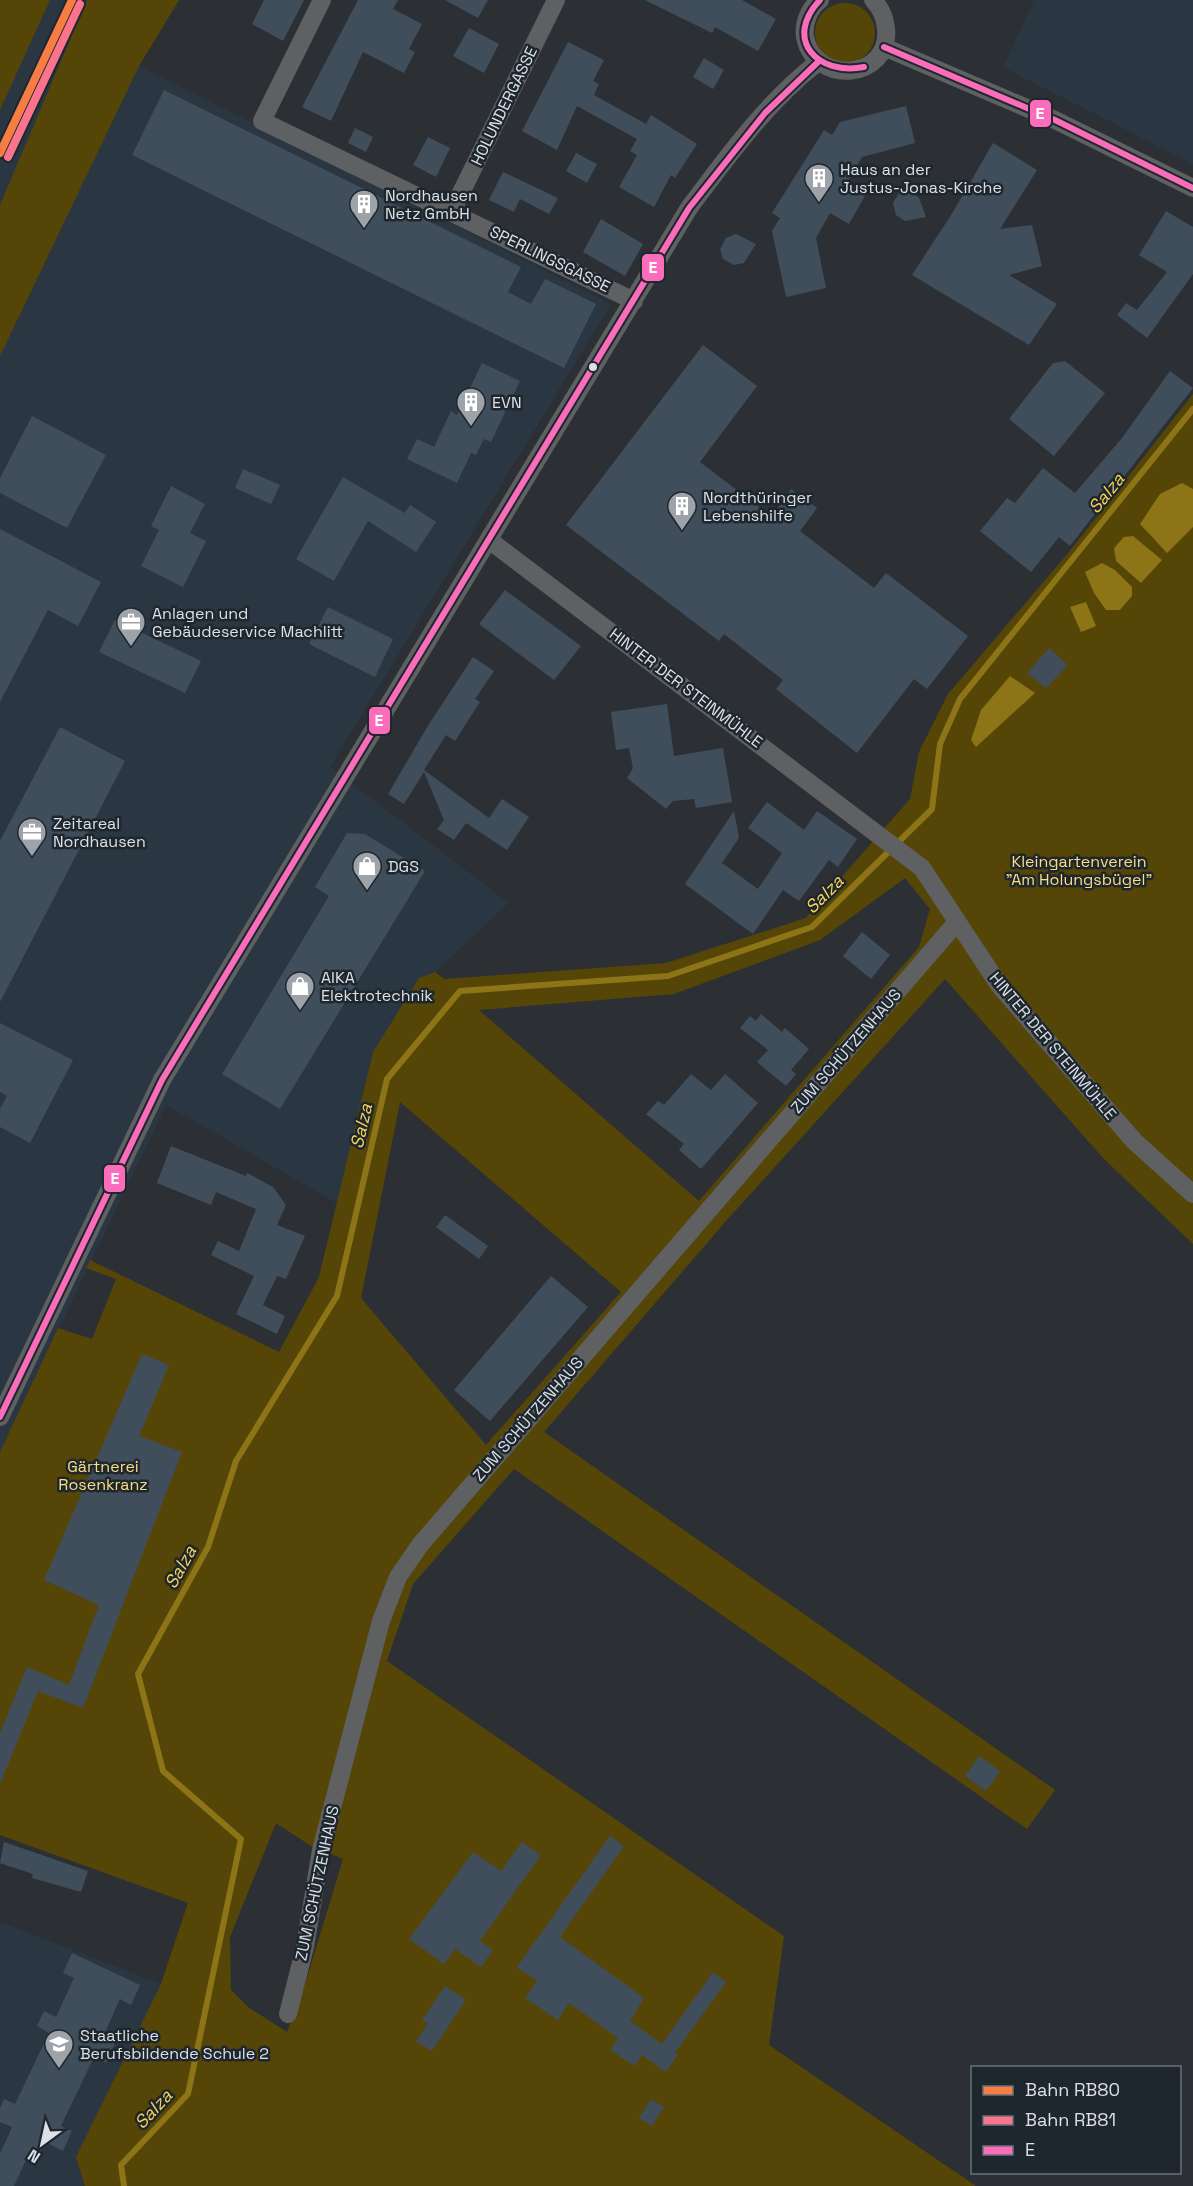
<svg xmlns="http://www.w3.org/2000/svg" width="1193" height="2186" font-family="'Space Grotesk',sans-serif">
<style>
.built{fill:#2a3642}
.green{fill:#554607;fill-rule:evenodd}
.water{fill:#8d7417}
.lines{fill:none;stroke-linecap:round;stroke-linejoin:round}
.stream{stroke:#8d7417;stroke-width:6}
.building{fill:#404e5c}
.street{stroke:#5e6061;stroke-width:18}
.bus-1-casing{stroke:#1e262e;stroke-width:10}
.bus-1{stroke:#fb6dba;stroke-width:6}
.rail-1-casing{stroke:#1e262e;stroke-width:12}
.rail-2-casing{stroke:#1e262e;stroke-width:12}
.rail-1{stroke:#f77d43;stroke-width:8}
.rail-2{stroke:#fc738d;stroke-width:8}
.bus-dot{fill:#dce1e7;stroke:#1e262e;stroke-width:2}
.labels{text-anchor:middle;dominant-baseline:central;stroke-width:5;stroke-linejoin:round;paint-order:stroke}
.street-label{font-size:16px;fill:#dce1e7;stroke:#1e262e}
.poi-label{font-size:16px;fill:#dce1e7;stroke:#1e262e;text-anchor:start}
.park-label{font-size:16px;fill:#fbde82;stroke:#1e262e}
.water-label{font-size:18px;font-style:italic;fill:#f9d458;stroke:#1e262e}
.line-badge{stroke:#1e262e;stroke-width:2}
.badge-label{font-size:16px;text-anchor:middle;font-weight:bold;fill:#fff}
</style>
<rect width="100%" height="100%" fill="#2c3035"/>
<path class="built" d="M0 0H179L139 66 611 304 330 767 509 903 435 972 419 978 373 1052 337 1203 166 1105 0 1452Z
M1034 0H1193V164L1003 67Z
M0 1922 161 1984 77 2157 85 2186H0Z"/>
<path class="green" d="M0 0H50L0 110Z
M87 0H179L139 66 0 356V205Z
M815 33a30 30 0 1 1 60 0a30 30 0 1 1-60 0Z
M1193 394V1244L1103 1158 945 979 726 1221 544 1432 1055 1790 1027 1829 514 1469 413 1584 387 1661 784 1936 769 2045 976 2186H85L76 2157 161 1984 188 1903 0 1835V1452L58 1328 92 1339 116 1279 86 1268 90 1260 279 1352 319 1277 373 1052 419 978 435 972 444 979 666 963 806 918 910 799 919 752 948 694 1069 552ZM905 878 930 909 919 947 699 1201 479 1010 674 994 820 940ZM400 1102 621 1292 486 1445 361 1298ZM276 1823 308 1844 343 1859 303 1991 287 2032 248 2007 231 1990 230 1937Z"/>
<path class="water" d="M1182 483 1193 489V527L1167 553 1140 524 1160 494Z
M1133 536 1162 560 1141 583 1116 561 1114 548 1124 537Z
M1102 563 1115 570 1132 587V596L1120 610H1106L1094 593 1085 572Z
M1086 602 1096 626 1081 632 1070 607Z
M1010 676 1035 693 976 747 971 740 981 710Z"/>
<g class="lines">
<path class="stream" d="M124 2186 121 2165 188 2094 241 1839 163 1771 138 1674 208 1547 236 1461 337 1296 387 1079 460 991 668 976 812 927 932 809 940 744 960 699 1193 409"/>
</g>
<path class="building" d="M264 0H304L283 41 252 24Z
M358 0H398L393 9 422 24 409 49 415 52 404 73 363 52 331 121 302 107Z
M445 0H488L478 18Z
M645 0H742L776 19 758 51 715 27 712 33Z
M469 28 499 44 484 73 453 56Z
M568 42 604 60 593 81 599 84 594 95 646 124 651 115 697 144 675 178 671 175 654 207 619 187 637 155 630 151 637 139 577 106 557 150 522 131Z
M704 58 724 70 713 89 693 77Z
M164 90 521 267 508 292 531 304 545 279 596 304 564 368 132 155Z
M906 106 915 143 862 157 847 183 866 194 849 224 830 213 816 238 826 288 786 297 772 231 780 218 772 213 824 130 832 135 840 122Z
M355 128 373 137 366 152 348 143Z
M428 137 450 148 436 177 413 165Z
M993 143 1037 170 1000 229 1032 225 1042 266 1009 275 1057 304 1029 345 912 275 953 212Z
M576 153 597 164 587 183 566 171Z
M503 172 558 198 549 214 520 199 514 212 489 200Z
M909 190 919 198 926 217 905 221 896 215 893 203 899 193Z
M1166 211 1193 227V274L1147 338 1117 315 1126 303 1137 310 1167 272 1139 255Z
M601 219 643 244 625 276 583 252Z
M736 234 756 244 744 263 734 265 723 259 720 249 726 238Z
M703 345 757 386 700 462 772 517 791 489 817 508 800 531 874 588 886 573 968 636 927 689 914 679 857 753 776 689 783 680 724 634 719 641 566 525Z
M1065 361 1105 393 1054 456 1009 419 1053 363Z
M482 363 520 381 491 442 484 439 476 455 471 453 457 483 407 459 417 439 434 447 451 411 457 415Z
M1170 371 1193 388 1070 546 1059 537 1031 572 980 531 1007 498 1015 503 1043 468 1075 493 1122 438Z
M32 416 106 455 67 528 0 493V478Z
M243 469 280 485 271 504 235 488Z
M343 477 405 513 410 505 436 522 416 552 368 521 334 581 296 559Z
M171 486 205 504 190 533 206 541 183 587 141 566 159 530 151 526Z
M0 529 101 582 78 626 48 610 0 702Z
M505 590 581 646 554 680 479 624Z
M328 607 393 639 375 677 309 644Z
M115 620 201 661 185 693 99 652Z
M1049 648 1068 665 1046 688 1027 673Z
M473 657 494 671 475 699 480 702 455 741 446 735 424 770 489 818 502 799 529 817 507 850 466 823 454 840 437 829 444 820 424 772 404 804 388 794 429 724Z
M667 704 674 756 723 748 732 802 696 808 694 799 673 801 666 809 627 778 633 768 629 748 616 750 611 712Z
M60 727 125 761 0 1002V841Z
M767 802 804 830 817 811 857 839 838 867 829 860 799 901 783 890 753 934 685 884 734 811 739 838 722 863 758 889 782 853 748 828Z
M347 833 365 834 425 871 280 1109 222 1074 329 896 315 887Z
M862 932 890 955 871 979 843 956Z
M761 1014 782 1032 785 1028 809 1049 791 1070 796 1074 786 1086 757 1062 768 1050 740 1028 750 1016 756 1021Z
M0 1023 73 1060 30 1143 0 1127V1109L7 1096 0 1092Z
M691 1074 711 1090 725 1074 758 1103 701 1169 679 1150 684 1144 646 1114 658 1101 664 1105Z
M171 1146 246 1176 247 1173 273 1187 286 1205 277 1225 305 1236 286 1279 277 1276 263 1305 285 1316 277 1334 236 1314 254 1276 211 1255 218 1241 239 1251 256 1209 216 1192 211 1205 157 1183Z
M445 1215 488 1246 479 1259 436 1227Z
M551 1276 588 1307 490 1421 454 1390Z
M142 1354 169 1365 139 1436 182 1452 83 1708 38 1691 0 1784V1733L27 1667 69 1685 99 1605 44 1580Z
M979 1756 1000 1771 986 1791 965 1776Z
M610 1836 624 1846 560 1937 644 1998 630 2021 662 2044 713 1972 726 1982 675 2053 678 2055 666 2072 642 2055 635 2066 610 2050 618 2038 569 2003 558 2020 525 1998 537 1981 517 1967Z
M4 1842 88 1871 81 1892 32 1878 33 1874 0 1863Z
M522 1842 541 1855 480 1941 493 1950 481 1967 455 1949 444 1964 409 1939 473 1852 501 1871Z
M72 1953 140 1985 131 2005 120 1999 105 2032 117 2039 106 2063 94 2057 61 2126 72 2131 63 2151 45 2142 40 2153 31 2149 14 2186H0V2154L12 2127 0 2122V2108L4 2099 15 2104 49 2033 37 2026 44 2011 56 2017 74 1978 63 1973Z
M445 1986 466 2000 432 2051 416 2041 428 2024 422 2020Z
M651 2099 664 2107 652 2126 639 2118Z"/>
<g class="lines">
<path class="street" d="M322 0 262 121 634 301
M820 0C809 8 803 24 805 37 815 87 891 79 886 29 885 17 881 8 873 0
M884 47 1055 120 1193 188
M452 211 556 0
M489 540 922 868 999 985 1134 1141 1193 1194
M0 1417 162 1080 689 208C728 156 766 103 818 62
M288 2014 305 1947 321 1850 381 1621 398 1577 420 1545 957 922"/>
<g class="bus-1-casing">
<path id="bus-1" d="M820 0C783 39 817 76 864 67
M884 47 1055 120 1193 188
M0 1417 162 1080 689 208 765 113 818 62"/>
</g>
<use href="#bus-1" class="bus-1"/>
<g class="rail-1-casing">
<path id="rail-1" d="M0 153 72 0"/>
</g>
<g class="rail-2-casing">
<path id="rail-2" d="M8 157 80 4"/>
</g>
<use href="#rail-1" class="rail-1"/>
<use href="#rail-2" class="rail-2"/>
</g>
<defs>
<g id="building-pin" transform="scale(1.5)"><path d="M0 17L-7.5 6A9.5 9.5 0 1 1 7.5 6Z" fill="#9ea3a9" stroke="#1e262e"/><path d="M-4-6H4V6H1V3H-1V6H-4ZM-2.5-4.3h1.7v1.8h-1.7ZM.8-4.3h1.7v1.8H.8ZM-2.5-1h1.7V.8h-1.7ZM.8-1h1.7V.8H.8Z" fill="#fff"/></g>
<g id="office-pin" transform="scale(1.5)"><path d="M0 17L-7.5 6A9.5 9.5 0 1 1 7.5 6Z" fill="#9ea3a9" stroke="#1e262e"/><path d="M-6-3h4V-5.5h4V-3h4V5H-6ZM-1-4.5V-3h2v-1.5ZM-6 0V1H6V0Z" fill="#fff"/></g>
<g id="shop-pin" transform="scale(1.5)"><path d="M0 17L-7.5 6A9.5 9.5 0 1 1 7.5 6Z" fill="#9ea3a9" stroke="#1e262e"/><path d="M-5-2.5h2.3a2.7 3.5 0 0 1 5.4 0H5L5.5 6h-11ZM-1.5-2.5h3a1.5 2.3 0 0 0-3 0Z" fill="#fff"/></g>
<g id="school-pin" transform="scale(1.5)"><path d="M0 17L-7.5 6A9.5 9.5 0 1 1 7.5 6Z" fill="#9ea3a9" stroke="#1e262e"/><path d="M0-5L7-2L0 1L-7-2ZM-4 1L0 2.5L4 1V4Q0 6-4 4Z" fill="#fff"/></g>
</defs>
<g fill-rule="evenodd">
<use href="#building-pin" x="819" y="178"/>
<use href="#building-pin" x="364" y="204"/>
<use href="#building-pin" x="471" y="402"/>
<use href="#building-pin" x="682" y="506"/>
<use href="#office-pin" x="131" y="622"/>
<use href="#office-pin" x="32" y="832"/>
<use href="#shop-pin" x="367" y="866"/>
<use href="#shop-pin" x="300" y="986"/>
<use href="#school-pin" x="59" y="2044"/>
</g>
<circle class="bus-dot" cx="593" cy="367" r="5"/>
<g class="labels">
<g class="street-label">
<text transform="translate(504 106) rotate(-64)">HOLUNDERGASSE</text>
<text transform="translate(550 259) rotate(26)">SPERLINGSGASSE</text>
<text transform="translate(686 688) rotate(37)">HINTER DER STEINMÜHLE</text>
<text transform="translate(1053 1046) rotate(50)">HINTER DER STEINMÜHLE</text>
<text transform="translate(846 1051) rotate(-49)">ZUM SCHÜTZENHAUS</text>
<text transform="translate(528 1419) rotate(-49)">ZUM SCHÜTZENHAUS</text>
<text transform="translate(317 1883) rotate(-78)">ZUM SCHÜTZENHAUS</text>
</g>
<g class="poi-label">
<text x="840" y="169">Haus an der<tspan x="840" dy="18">Justus-Jonas-Kirche</tspan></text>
<text x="385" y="195">Nordhausen<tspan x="385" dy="18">Netz GmbH</tspan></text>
<text x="492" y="402">EVN</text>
<text x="703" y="497">Nordthüringer<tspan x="703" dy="18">Lebenshilfe</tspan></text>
<text x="152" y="613">Anlagen und<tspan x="152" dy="18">Gebäudeservice Machlitt</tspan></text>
<text x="53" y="823">Zeitareal<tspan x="53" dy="18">Nordhausen</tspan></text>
<text x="388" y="866">DGS</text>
<text x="321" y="977">AIKA<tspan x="321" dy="18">Elektrotechnik</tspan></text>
<text x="80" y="2035">Staatliche<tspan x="80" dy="18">Berufsbildende Schule 2</tspan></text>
</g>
<g class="park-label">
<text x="1079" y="861">Kleingartenverein<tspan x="1079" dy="18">"Am Holungsbügel"</tspan></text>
<text x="103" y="1466">Gärtnerei<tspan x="103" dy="18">Rosenkranz</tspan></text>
</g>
<g class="water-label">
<text transform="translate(1106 493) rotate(-51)">Salza</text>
<text transform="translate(824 894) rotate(-45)">Salza</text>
<text transform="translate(361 1126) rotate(-77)">Salza</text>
<text transform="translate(180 1567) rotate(-61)">Salza</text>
<text transform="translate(153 2109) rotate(-47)">Salza</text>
</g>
</g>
<g class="line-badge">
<rect x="1029" y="99" width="23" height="29" rx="6" fill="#fb6dba"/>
<rect x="641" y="253" width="24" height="29" rx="6" fill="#fb6dba"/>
<rect x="368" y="706" width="23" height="29" rx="6" fill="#fb6dba"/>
<rect x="103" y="1164" width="23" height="29" rx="6" fill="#fb6dba"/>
</g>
<g class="badge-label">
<text x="1040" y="119">E</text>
<text x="653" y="273">E</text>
<text x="379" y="726">E</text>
<text x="115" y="1184">E</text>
</g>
<rect x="971" y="2066" width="210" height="108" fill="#1e262e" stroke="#6a7178" stroke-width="1.5"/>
<rect x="983" y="2086" width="30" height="9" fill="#f77d43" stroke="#6a7178" stroke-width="1.5"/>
<text x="1025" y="2096" font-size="18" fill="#dce1e7">Bahn RB80</text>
<rect x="983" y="2116" width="30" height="9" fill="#fc738d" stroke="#6a7178" stroke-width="1.5"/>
<text x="1025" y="2126" font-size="18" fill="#dce1e7">Bahn RB81</text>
<rect x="983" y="2146" width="30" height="9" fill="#fb6dba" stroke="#6a7178" stroke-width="1.5"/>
<text x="1025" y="2156" font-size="18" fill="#dce1e7">E</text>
<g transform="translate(42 2144) rotate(213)" stroke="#1e262e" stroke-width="4.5" paint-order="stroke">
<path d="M0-4.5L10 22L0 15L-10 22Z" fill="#dce1e7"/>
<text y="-9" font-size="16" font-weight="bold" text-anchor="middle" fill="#dce1e7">N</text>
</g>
</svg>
